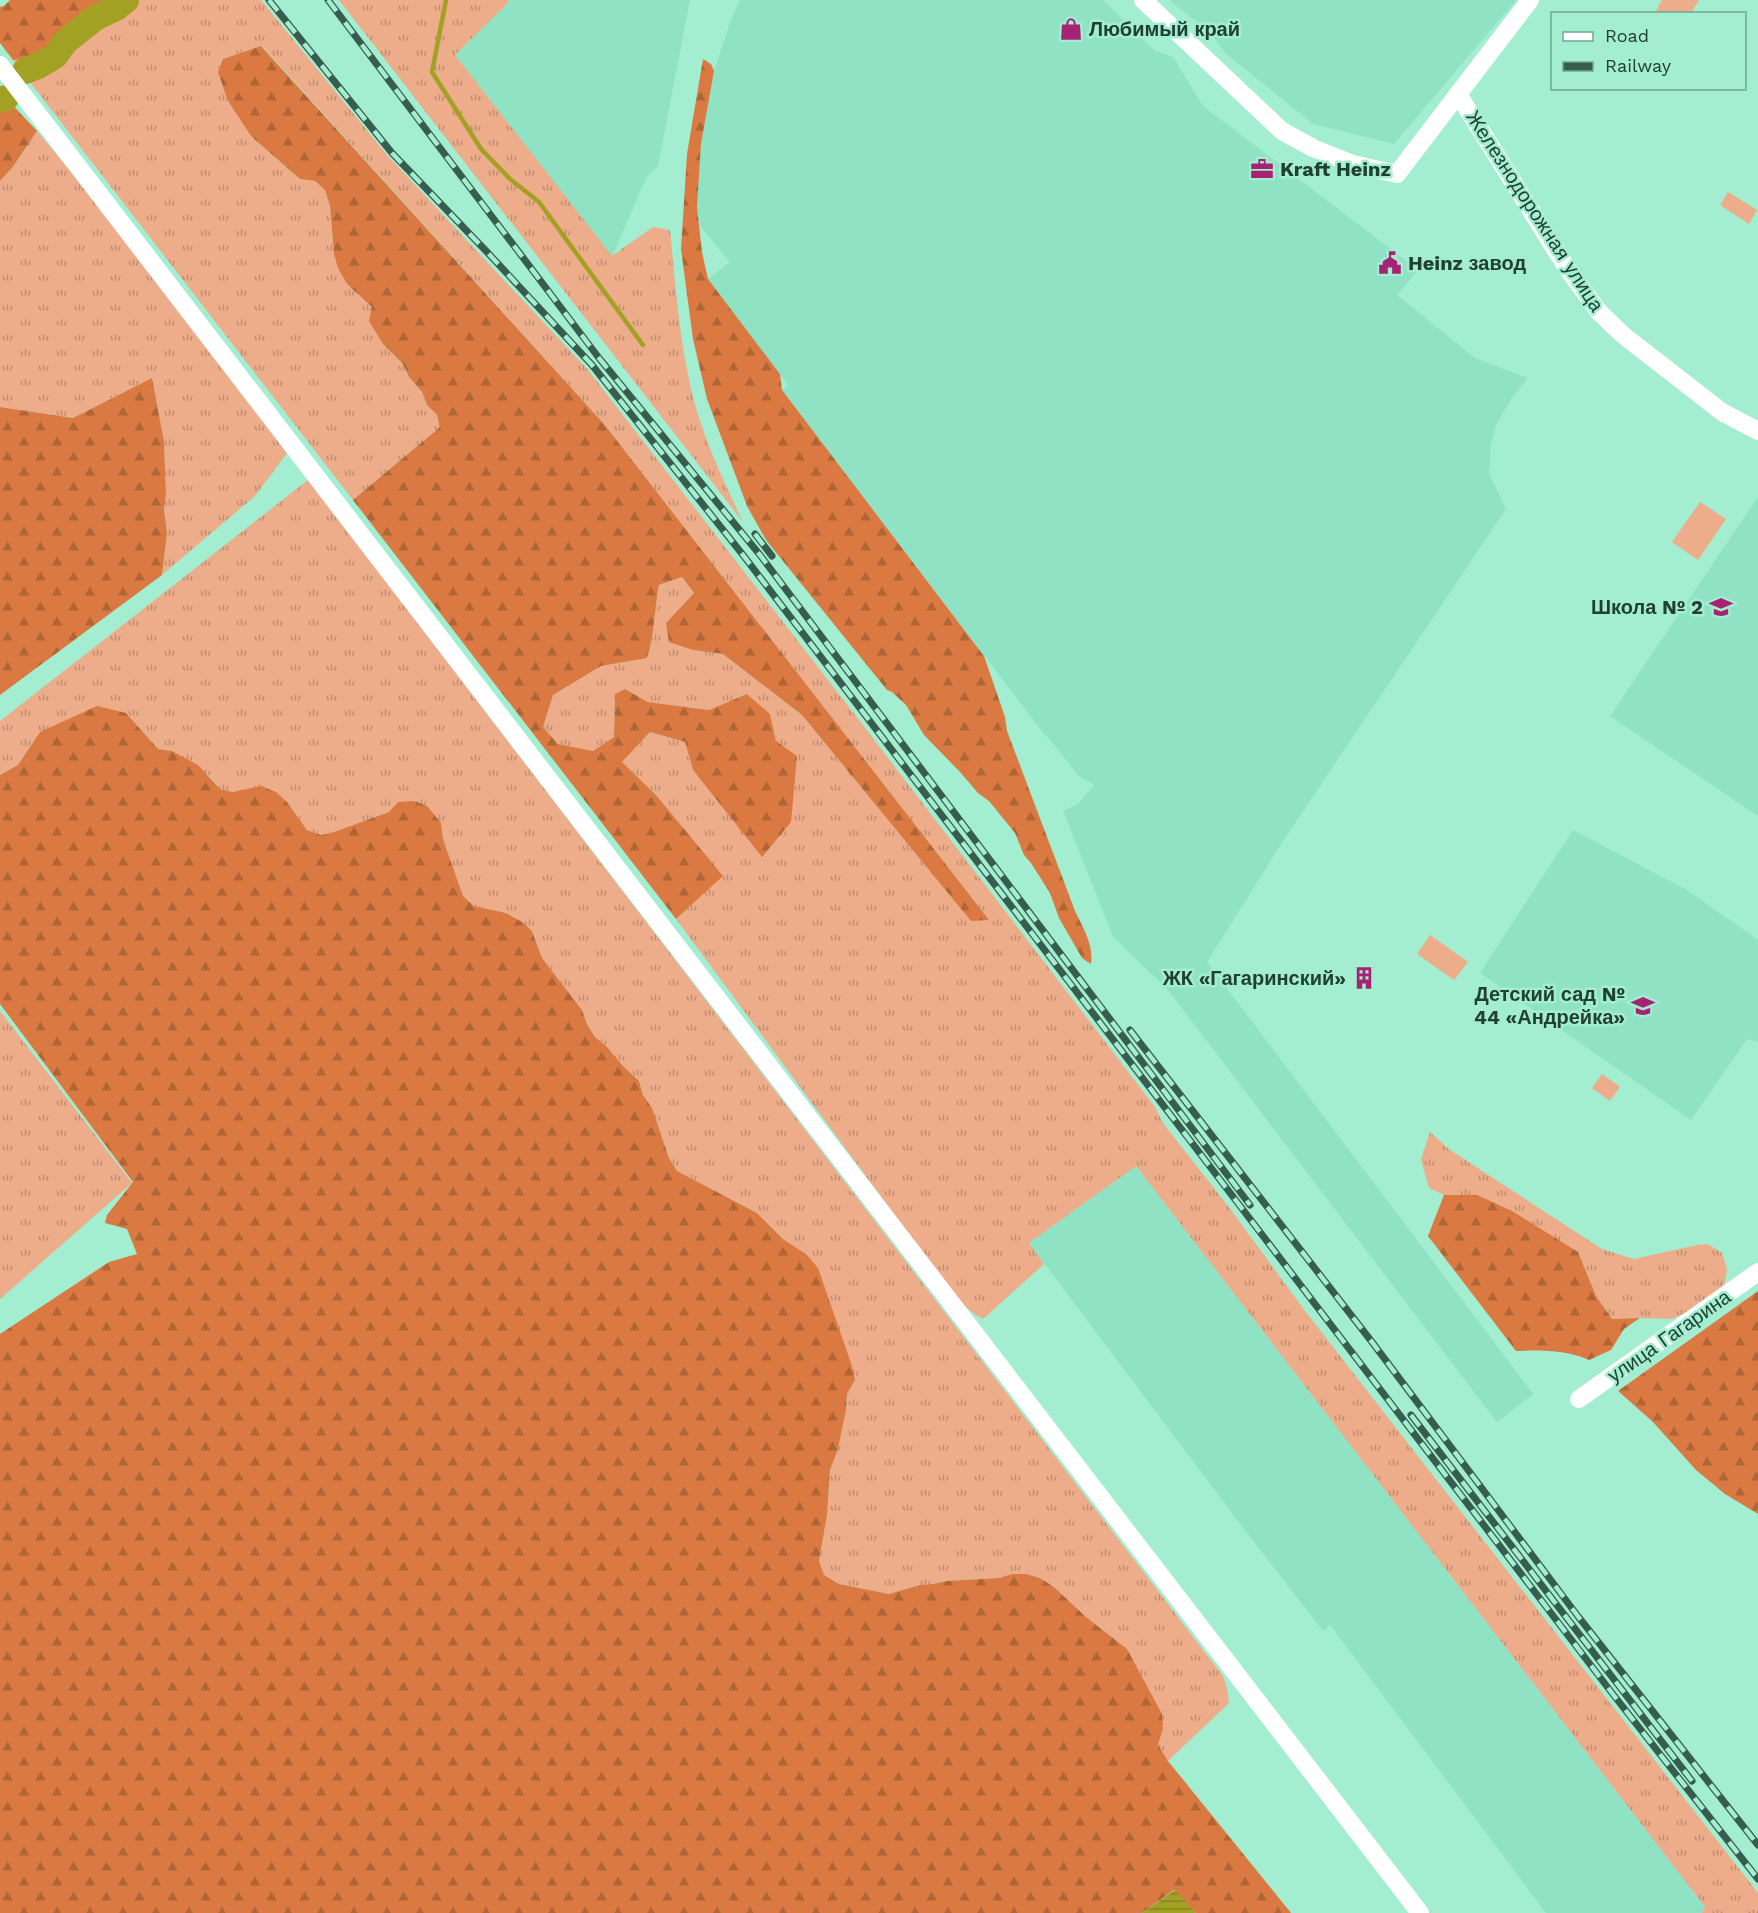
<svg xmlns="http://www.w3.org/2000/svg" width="1758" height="1913" font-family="'Work Sans',sans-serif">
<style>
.built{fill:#8fe3c4}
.grass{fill:url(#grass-tufts)}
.forest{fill:url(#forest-firs)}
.green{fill:#edac8a}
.water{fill:url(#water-rules)}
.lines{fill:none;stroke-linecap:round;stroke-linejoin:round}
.stream{stroke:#a3a123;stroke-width:4.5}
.river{stroke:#a3a123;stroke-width:26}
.minor{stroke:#fff;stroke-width:18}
.rail-casing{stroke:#375d4f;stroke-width:7}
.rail{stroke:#a3edd1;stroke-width:4.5;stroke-dasharray:14;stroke-linecap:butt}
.labels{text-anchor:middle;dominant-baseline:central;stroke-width:5;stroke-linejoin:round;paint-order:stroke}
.poi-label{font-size:20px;font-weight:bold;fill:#214035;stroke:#a3edd1;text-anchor:start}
.street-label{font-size:20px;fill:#214035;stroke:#a3edd1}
</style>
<defs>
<pattern id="grass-tufts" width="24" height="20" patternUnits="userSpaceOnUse" patternTransform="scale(1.5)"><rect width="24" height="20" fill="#edac8a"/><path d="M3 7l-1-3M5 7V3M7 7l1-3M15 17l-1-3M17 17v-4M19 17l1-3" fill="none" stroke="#c08d72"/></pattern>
<pattern id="forest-firs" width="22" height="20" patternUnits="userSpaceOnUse" patternTransform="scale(1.5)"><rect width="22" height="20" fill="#da7941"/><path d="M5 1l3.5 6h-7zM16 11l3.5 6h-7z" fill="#b06537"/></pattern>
<pattern id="water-rules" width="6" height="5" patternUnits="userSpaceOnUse" patternTransform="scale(1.5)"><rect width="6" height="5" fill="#a3a123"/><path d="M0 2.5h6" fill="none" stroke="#84851f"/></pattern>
</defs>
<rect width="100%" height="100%" fill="#a3edd1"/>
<path class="built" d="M509 0H690L658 166 646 178 612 257 454 54 507 4Z
M740 0H1103L1154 50 1173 57 1203 106 1418 270 1397 295 1475 358 1528 378 1513 396 1496 425 1491 443 1489 474 1506 509 1281 844 1207 962 1531 1391 1533 1394 1497 1422 1168 990 1113 937 1063 810 1077 805 1094 785 1078 775 1052 742 1044 734 782 390 788 385 708 279 730 262 700 226 697 207 701 144 714 71 731 20Z
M1169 0H1516L1394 144 1313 124 1225 53 1216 40 1202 26Z
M1758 497V816L1610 716Z
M1573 830 1687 890 1758 940V1042L1747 1039 1691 1120 1480 973Z
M1136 1166 1705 1907 1701 1913H1546L1330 1625 1323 1631 1241 1525 1029 1243Z"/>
<path class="grass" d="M111 0H261L387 155 588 370 859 720 1155 1107 1163 1123 1231 1210 1305 1311 1758 1893V1913H1701L1705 1907 1136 1166 1029 1243 1044 1264 983 1319C965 1311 954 1293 942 1279L676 919 722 876 656 795 622 762 650 732 685 742 693 770 776 741 770 714 747 694 709 710 648 702 625 689 615 694 614 737 593 751 558 744 543 727 553 695 601 666 647 658C655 634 654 609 659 585L682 577 694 593 666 623 693 650 723 654 802 715 971 920 988 919 604 424 262 46 223 59 228 101 251 136 300 179 315 181 325 190 330 206 334 254 347 284 372 307 383 344 403 364 409 377 422 392 427 405 437 415 440 427 353 500 13 60 32 59 44 52 57 36 87 10Z
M339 0H509L507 4 455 55 612 256 653 227 670 230C676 290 680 353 697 412 709 450 726 486 743 522Z
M37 131 212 342 287 453 255 496 162 575 167 533 164 510 166 494 164 441 152 378 73 418 0 407V181L12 168Z
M308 480 1223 1676 1227 1689 1229 1703 1168 1761 1157 1745 1163 1728 1127 1649 1086 1617 1054 1587 1040 1578 1026 1574H1012L999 1578 947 1581 933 1584 920 1585 889 1594 839 1584 824 1575 819 1561 827 1515 830 1470 838 1449 846 1410 847 1394 855 1380 806 1254 783 1239 757 1213 677 1171 669 1158 652 1108 643 1095 639 1081 622 1065 607 1047 596 1038 587 1024 582 1010 542 958 532 931 506 913 474 906 463 896 443 839 441 823 398 802 389 812 334 832 321 835 307 830 287 802 247 790 233 792 220 789 209 776 184 758 172 751 158 749 126 713 40 732 18 765 0 775V721Z
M0 1011 132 1183 0 1299Z
M1430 1132 1450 1150 1602 1249 1634 1259 1697 1245 1708 1244 1722 1253 1727 1269 1724 1286 1697 1307 1672 1319 1640 1318 1612 1319 1596 1296 1578 1252 1477 1195H1444L1429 1188 1421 1159Z"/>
<path class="forest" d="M10 0H111L87 10 57 36 44 52 32 59 13 60 0 43V7L4 6Z
M261 46 604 424 989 920 971 921 802 715 723 654 693 650 669 642 666 623 694 593 682 577 659 585C654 609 655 634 647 658L601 666 553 695 543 727 558 744 593 751 614 737 615 694 625 689 648 702 709 710 747 694 770 714 776 741 797 756 791 822 762 857 693 770 685 742 650 732 622 762 656 795 723 876 676 919 353 500 440 427 437 415 427 405 422 392 409 377 403 364 383 344 369 321 372 307 347 284 338 268 334 254 330 206 325 190 315 181 300 179 251 136 228 101 218 72 223 59Z
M703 59 711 64 714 71 701 144 697 207 702 252 708 279 780 374 782 390 984 656 1005 717 1007 731 1075 911C1083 928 1094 945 1091 964L1082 958 1059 918 1050 893 1031 863 1024 855 1015 833 989 801 978 793 960 772 924 735 906 705 892 692 887 690 766 540 747 506 707 399 693 339 681 249 687 154Z
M6 98 37 131 12 168 0 181V100Z
M152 378 164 441 166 494 164 510 167 533 162 575 0 695V407L73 418Z
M97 706 126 713 158 749 172 751 198 765 220 789 233 792 261 786 276 792 287 802 307 830 321 835 334 832 389 812 398 802 414 801 427 806 441 823 443 839 463 896 474 906 506 913 522 922 532 931 542 958 582 1010 587 1024 595 1037 607 1047 622 1065 639 1081 643 1095 652 1108 669 1158 677 1171 757 1213 783 1239 806 1254 818 1268 851 1363 855 1380 847 1394 846 1410 838 1449 830 1470 827 1515 819 1561 824 1575 839 1584 889 1594 920 1585 933 1584 947 1581 999 1578 1012 1574H1026L1040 1578 1054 1587 1086 1617 1127 1649 1162 1714 1163 1728 1158 1745 1168 1761 1291 1913H1196L1174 1890 1142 1913H0V1334L109 1262 137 1254 127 1229 105 1223 107 1215 133 1182 0 1004V775L18 765 40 732Z
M1444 1195H1477L1512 1211 1578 1252 1596 1296 1612 1319 1640 1318 1624 1329 1611 1350 1589 1360C1566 1350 1541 1350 1516 1351L1428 1236Z
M1758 1291V1514L1725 1494 1696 1470 1653 1422 1618 1391Z"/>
<path class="green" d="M1662 0H1699L1691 13H1655Z
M1728 192 1757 210 1749 224 1720 205Z
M1700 502 1726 519 1698 560 1672 542Z
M1430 935 1468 962 1454 980 1417 954Z
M1602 1074 1620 1087 1610 1101 1592 1088Z"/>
<path class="water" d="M1175 1890 1196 1913H1142Z"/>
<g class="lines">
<path class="stream" d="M446 0 432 72 481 149 510 179 539 202 643 345"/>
<path class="river" d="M25 71 38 66 55 56 66 41 95 18 116 8 126 0
M0 100 6 98"/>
<path class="minor" d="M1143 0 1282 131 1313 148 1353 164 1397 174 1530 0
M0 65 1420 1913
M1458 94 1567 268 1599 312 1623 335 1722 412 1758 431
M1579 1399 1758 1272"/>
<g class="rail-casing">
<path id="rail" d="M269 0 392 153 488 253 592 365 743 555 1612 1693 1758 1879
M328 0 599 358 760 555 1250 1205
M755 534 772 556
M1130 1030 1372 1342 1577 1615 1758 1845
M1411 1415 1692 1781"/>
</g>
<use href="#rail" class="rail"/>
</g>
<defs>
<g id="shop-bare" transform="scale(1.8)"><path d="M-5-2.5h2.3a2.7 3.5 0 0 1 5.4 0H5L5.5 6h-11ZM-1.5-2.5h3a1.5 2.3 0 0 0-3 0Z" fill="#a52372" stroke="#a3edd1" stroke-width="2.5" paint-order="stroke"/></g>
<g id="office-bare" transform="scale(1.8)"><path d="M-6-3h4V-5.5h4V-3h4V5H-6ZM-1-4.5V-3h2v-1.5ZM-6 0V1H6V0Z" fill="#a52372" stroke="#a3edd1" stroke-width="2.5" paint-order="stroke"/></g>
<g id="civic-bare" transform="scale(1.8)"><path d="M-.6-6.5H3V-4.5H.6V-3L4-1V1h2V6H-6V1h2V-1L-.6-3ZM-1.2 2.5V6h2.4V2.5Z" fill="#a52372" stroke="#a3edd1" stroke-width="2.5" paint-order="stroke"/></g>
<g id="school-bare" transform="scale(1.8)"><path d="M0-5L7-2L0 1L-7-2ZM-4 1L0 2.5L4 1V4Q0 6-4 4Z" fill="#a52372" stroke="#a3edd1" stroke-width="2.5" paint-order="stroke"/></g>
<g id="building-bare" transform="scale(1.8)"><path d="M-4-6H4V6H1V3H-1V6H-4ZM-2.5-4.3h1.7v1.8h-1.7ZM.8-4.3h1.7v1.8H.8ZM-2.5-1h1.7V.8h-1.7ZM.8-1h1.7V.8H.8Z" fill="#a52372" stroke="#a3edd1" stroke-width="2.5" paint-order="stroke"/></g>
</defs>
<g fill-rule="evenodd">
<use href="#shop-bare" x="1071" y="29"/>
<use href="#office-bare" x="1262" y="169"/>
<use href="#civic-bare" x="1390" y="263"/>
<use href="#school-bare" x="1721" y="607"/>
<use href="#building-bare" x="1364" y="978"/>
<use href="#school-bare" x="1643" y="1006"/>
</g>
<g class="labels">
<g class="poi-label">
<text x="1089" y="29">Любимый край</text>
<text x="1280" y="169">Kraft Heinz</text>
<text x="1408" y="263">Heinz завод</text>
<text x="1703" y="607" text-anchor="end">Школа № 2</text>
<text x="1346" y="978" text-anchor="end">ЖК «Гагаринский»</text>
<text x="1625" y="994" text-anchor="end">Детский сад №<tspan x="1625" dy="23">44 «Андрейка»</tspan></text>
</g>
<g class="street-label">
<text transform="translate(1535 211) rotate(57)">Железнодорожная улица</text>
<text transform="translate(1669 1336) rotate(-35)">улица Гагарина</text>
</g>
</g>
<rect x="1551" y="12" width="195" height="78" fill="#a3edd1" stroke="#6fa893" stroke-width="1.5"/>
<rect x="1563" y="32" width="30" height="9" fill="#ffffff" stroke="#6fa893" stroke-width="1.5"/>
<text x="1605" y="42" font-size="18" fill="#214035">Road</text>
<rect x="1563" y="62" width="30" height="9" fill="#375d4f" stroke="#6fa893" stroke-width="1.5"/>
<text x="1605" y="72" font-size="18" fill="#214035">Railway</text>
</svg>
